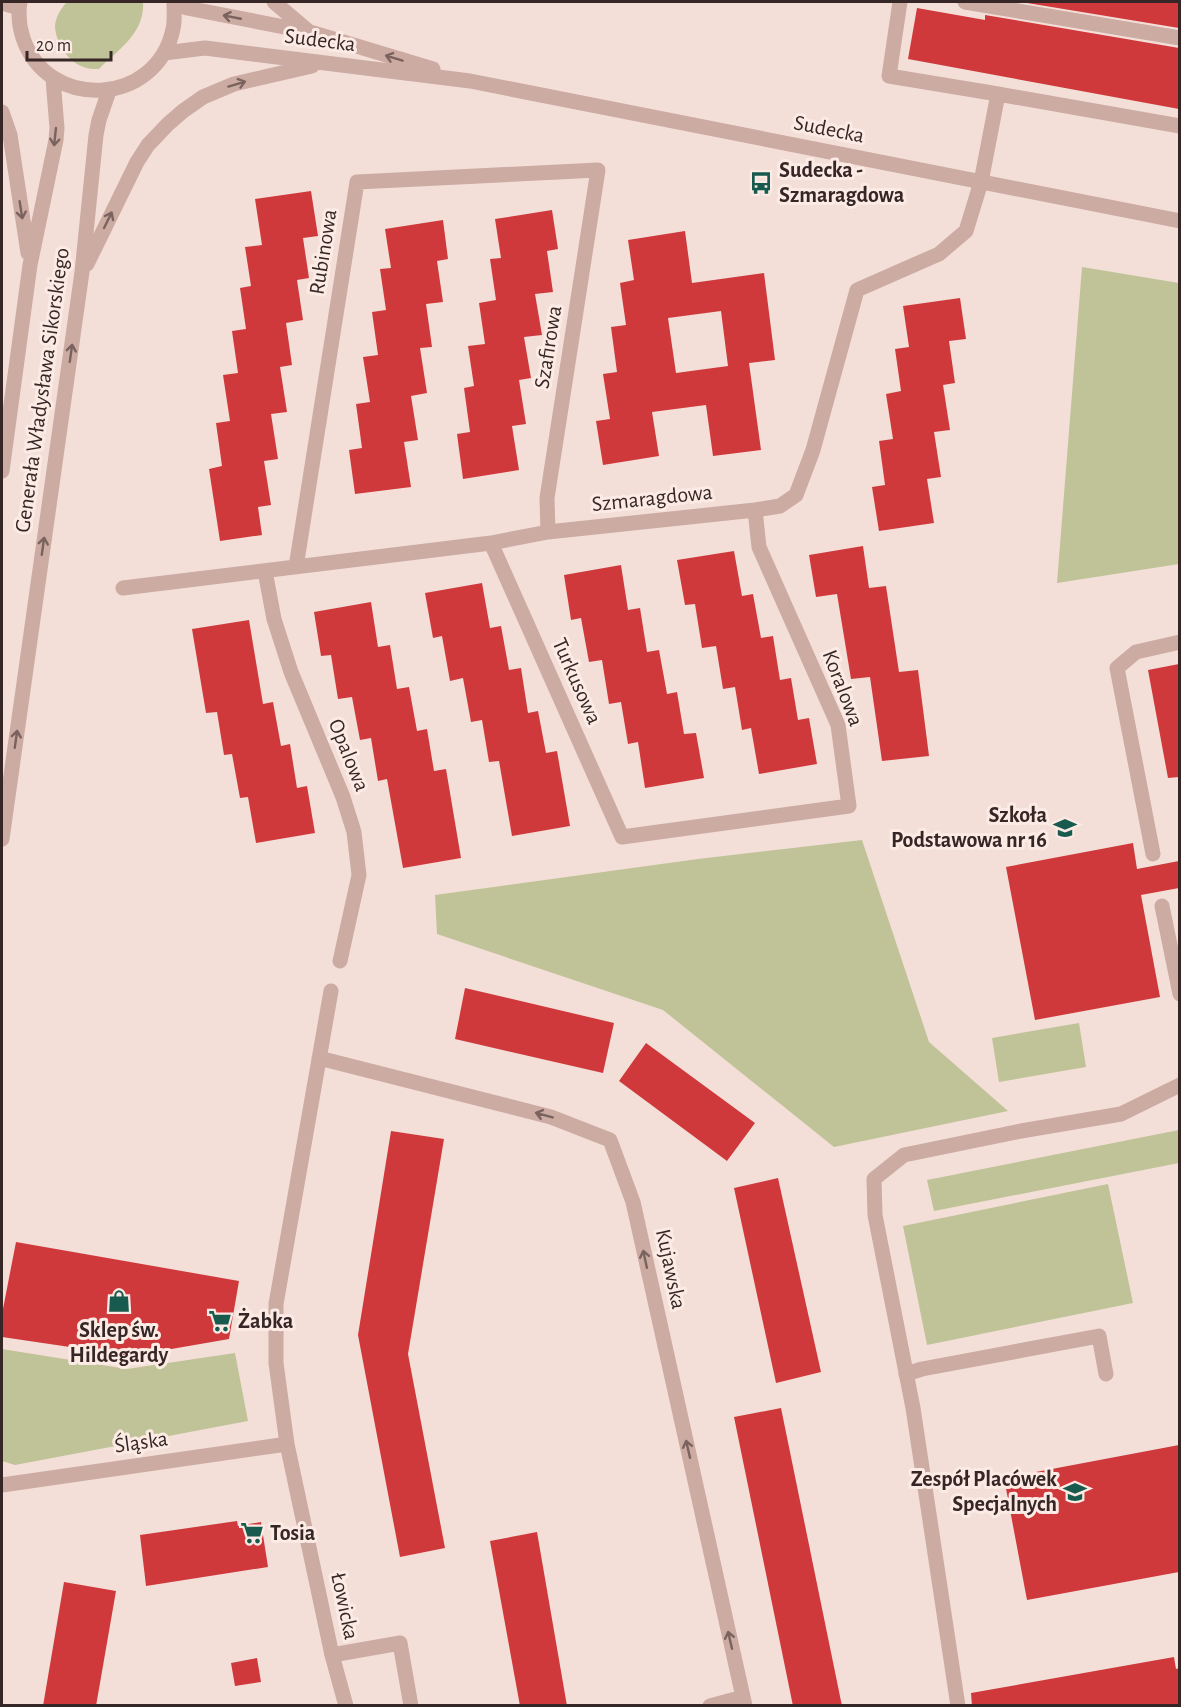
<svg xmlns="http://www.w3.org/2000/svg" width="1181" height="1707" font-family="'Alegreya Sans',sans-serif">
<style>
.green{fill:#c0c397}
.building{fill:#d0393c;fill-rule:evenodd}
.lines{fill:none;stroke-linecap:round;stroke-linejoin:round}
.service{stroke:#ccaba3;stroke-width:15}
.minor{stroke:#ccaba3;stroke-width:15}
.tertiary{stroke:#ccaba3;stroke-width:15}
.oneway{stroke:#7a625e}
.labels{text-anchor:middle;dominant-baseline:central;stroke-width:6;stroke-linejoin:round;paint-order:stroke}
.street-label{font-size:22px;fill:#362726;stroke:#fbebe4}
.poi-label{font-size:22px;font-weight:bold;fill:#362726;stroke:#fbebe4;text-anchor:start}
</style>
<rect width="100%" height="100%" fill="#f3dfd8"/>
<path class="green" d="M67 2H143C145 33 119 49 99 69 93 69 87 69 81 66 67 60 56 42 55 27 55 18 61 8 67 2Z
M1082 267 1179 283V564L1057 583Z
M862 840 929 1042 1008 1111 834 1147 663 1010 437 934 435 895 698 859Z
M1079 1023 1086 1067 999 1082 992 1038Z
M1179 1130V1163L934 1211 927 1180Z
M1108 1184 1133 1303 927 1345 903 1226Z
M2 1349 127 1369 235 1353 248 1421 15 1465 2 1461Z"/>
<path class="building" d="M1021 2H1179V28Z
M917 8 985 20V15L1179 48V109L908 59Z
M311 191 318 236 303 238 309 278 297 280 303 320 286 323 292 365 280 367 287 412 271 414 278 459 264 461 271 505 258 507 262 535 220 541 209 469 222 466 216 423 230 421 223 375 238 373 232 331 246 329 240 288 251 286 245 247 262 245 255 199Z
M552 210 558 249 547 251 553 292 535 294 542 335 524 337 531 378 519 380 526 424 512 426 519 470 463 479 457 434 470 432 464 388 474 386 468 346 485 344 479 303 496 300 490 259 501 258 495 219Z
M443 220 448 259 437 261 443 302 426 304 432 347 420 348 427 393 411 396 418 440 404 442 411 487 355 494 349 450 362 448 356 404 370 402 363 357 378 355 372 312 386 310 380 269 391 268 385 229Z
M685 231 692 283 764 273 775 360 749 363 761 450 713 456 706 405 652 412 659 456 603 465 596 421 610 419 603 374 617 372 611 327 626 325 620 283 634 280 628 240ZM721 311 728 366 676 373 668 318Z
M960 298 966 339 949 341 955 383 943 385 950 430 934 432 941 477 927 479 934 523 879 531 872 487 885 485 879 441 893 439 886 394 901 391 895 349 909 347 903 306Z
M863 546 869 588 886 586 899 672 918 670 929 756 882 761 870 677 851 679 837 594 816 597 809 555Z
M734 551 742 596 753 594 761 638 773 636 780 680 791 678 798 720 809 718 817 764 759 774 751 728 742 730 735 687 723 689 716 646 702 648 695 604 685 605 677 560Z
M621 565 628 610 640 608 647 652 659 650 667 694 677 692 684 734 696 733 704 778 645 788 638 742 628 744 621 702 609 704 602 660 589 662 581 618 571 620 564 575Z
M482 583 490 628 501 626 509 670 521 668 528 713 538 711 546 753 557 751 570 826 512 836 499 761 489 762 482 720 471 722 463 678 450 681 442 636 433 638 425 593Z
M371 602 378 647 390 645 397 689 409 687 417 731 427 729 434 771 446 769 461 858 403 868 387 779 378 781 371 738 360 740 352 697 338 699 331 655 321 656 314 612Z
M249 620 263 704 273 702 281 746 290 744 297 788 307 786 315 833 256 843 248 797 240 798 232 754 224 755 217 712 206 713 192 629Z
M1179 664V777L1168 778 1148 670Z
M1133 843 1137 869 1179 861V888L1141 895 1160 997 1035 1020 1006 867Z
M465 988 614 1023 603 1073 455 1039Z
M646 1043 755 1123 727 1161 619 1081Z
M391 1131 444 1139 408 1354 445 1548 400 1557 358 1335Z
M778 1178 821 1372 776 1383 734 1188Z
M16 1242 239 1281 229 1339 131 1356 2 1337V1314Z
M781 1408 842 1706H793L734 1417Z
M1179 1445V1572L1027 1600 1004 1478Z
M237 1521 238 1526 261 1522 268 1567 146 1586 140 1535Z
M537 1532 567 1706H520L490 1541Z
M64 1582 116 1591 96 1706H43Z
M1174 1657 1176 1669 1179 1668V1706H972L971 1693Z
M257 1658 261 1682 235 1686 231 1663Z"/>
<g class="lines">
<path class="service" d="M900 2 889 76 998 94 981 182
M965 2 1180 38
M998 94 1180 126
M1153 854 1117 668 1136 652 1180 642
M1162 906 1180 994
M906 1374 922 1369 1099 1336 1106 1374
M332 1655 400 1643 411 1706"/>
<path class="minor" d="M491 543 622 837 849 806 838 725 759 547 755 510
M296 567 357 182 598 170 547 498 548 532
M265 571 274 619 291 672 343 797 354 832 359 875 340 961
M123 588 491 543 548 532 755 510 780 506 796 495 813 450 857 290 939 254 966 231 981 182
M331 991 276 1304V1363L287 1444 332 1655 346 1706
M319 1058 551 1117 610 1140 633 1202 745 1706
M2 1485 287 1444
M710 1706 743 1697
M958 1706 913 1408 875 1215 874 1179 904 1155 1021 1131 1121 1114 1180 1085"/>
<path class="tertiary" d="M20 2C18 14 19 26 23 38 48 112 157 106 173 29 175 21 174 10 174 2
M274 2 307 30
M2 3 19 8
M174 3 187 8 310 32 433 69
M164 53 205 48 470 81 1180 221
M2 112 10 135 28 253
M87 264 137 162 148 145 168 124 183 111 203 97 234 84 312 66
M2 471 30 265 56 140 57 128 53 79
M2 839 82 272 96 135 99 120 109 91"/>
</g>
<defs><path id="oneway-shaft" d="M-6 0H5M1.5-3L5.5 0L1.5 3" fill="none" stroke-width="1.6" stroke-linecap="round" stroke-linejoin="round" transform="scale(1.5)"/></defs>
<g class="oneway">
<use href="#oneway-shaft" transform="translate(232 17) rotate(-169)"/>
<use href="#oneway-shaft" transform="translate(394 58) rotate(-163)"/>
<use href="#oneway-shaft" transform="translate(237 84) rotate(-17)"/>
<use href="#oneway-shaft" transform="translate(55 137) rotate(96)"/>
<use href="#oneway-shaft" transform="translate(21 210) rotate(81)"/>
<use href="#oneway-shaft" transform="translate(108 220) rotate(-64)"/>
<use href="#oneway-shaft" transform="translate(71 353) rotate(-82)"/>
<use href="#oneway-shaft" transform="translate(43 546) rotate(-82)"/>
<use href="#oneway-shaft" transform="translate(16 739) rotate(-82)"/>
<use href="#oneway-shaft" transform="translate(544 1115) rotate(-165)"/>
<use href="#oneway-shaft" transform="translate(645 1259) rotate(-102)"/>
<use href="#oneway-shaft" transform="translate(688 1449) rotate(-103)"/>
<use href="#oneway-shaft" transform="translate(730 1640) rotate(-103)"/>
</g>
<defs>
<g id="bus-bare" transform="scale(1.8)"><path d="M-5-6H5V4H4V6H2V4H-2V6H-4V4H-5ZM-3.5-4V0h7V-4ZM-3.5 1.2v1.5H-2V1.2ZM2 1.2v1.5H3.5V1.2Z" fill="#185b4e" stroke="#fbebe4" stroke-width="2.5" paint-order="stroke"/></g>
<g id="school-bare" transform="scale(1.8)"><path d="M0-5L7-2L0 1L-7-2ZM-4 1L0 2.5L4 1V4Q0 6-4 4Z" fill="#185b4e" stroke="#fbebe4" stroke-width="2.5" paint-order="stroke"/></g>
<g id="shop-bare" transform="scale(1.8)"><path d="M-5-2.5h2.3a2.7 3.5 0 0 1 5.4 0H5L5.5 6h-11ZM-1.5-2.5h3a1.5 2.3 0 0 0-3 0Z" fill="#185b4e" stroke="#fbebe4" stroke-width="2.5" paint-order="stroke"/></g>
<g id="supermarket-bare" transform="scale(1.8)"><path d="M-6-5.5h2.5l.6 2H6L4.5 2H-2.5L-4.4-4H-6ZM-1.5 3.2a1.3 1.3 0 1 0 .1 0ZM3 3.2a1.3 1.3 0 1 0 .1 0Z" fill="#185b4e" stroke="#fbebe4" stroke-width="2.5" paint-order="stroke"/></g>
</defs>
<g fill-rule="evenodd">
<use href="#bus-bare" x="761" y="183"/>
<use href="#school-bare" x="1065" y="828"/>
<use href="#shop-bare" x="119" y="1301"/>
<use href="#supermarket-bare" x="220" y="1321"/>
<use href="#school-bare" x="1075" y="1492"/>
<use href="#supermarket-bare" x="252" y="1533"/>
</g>
<g class="labels">
<g class="street-label">
<text transform="translate(320 40) rotate(7)">Sudecka</text>
<text transform="translate(829 129) rotate(11)">Sudecka</text>
<text transform="translate(323 252) rotate(-81)">Rubinowa</text>
<text transform="translate(548 347) rotate(-81)">Szafirowa</text>
<text transform="translate(42 390) rotate(-82)">Generała Władysława Sikorskiego</text>
<text transform="translate(652 498) rotate(-6)">Szmaragdowa</text>
<text transform="translate(577 681) rotate(66)">Turkusowa</text>
<text transform="translate(843 688) rotate(69)">Koralowa</text>
<text transform="translate(349 755) rotate(68)">Opalowa</text>
<text transform="translate(671 1269) rotate(78)">Kujawska</text>
<text transform="translate(141 1442) rotate(-8)">Śląska</text>
<text transform="translate(345 1606) rotate(78)">Łowicka</text>
</g>
<g class="poi-label">
<text x="779" y="170">Sudecka -<tspan x="779" dy="25">Szmaragdowa</tspan></text>
<text x="1047" y="815" text-anchor="end">Szkoła<tspan x="1047" dy="25">Podstawowa nr 16</tspan></text>
<text x="238" y="1321">Żabka</text>
<text x="119" y="1330" text-anchor="middle">Sklep św.<tspan x="119" dy="25">Hildegardy</tspan></text>
<text x="1057" y="1479" text-anchor="end">Zespół Placówek<tspan x="1057" dy="25">Specjalnych</tspan></text>
<text x="270" y="1533">Tosia</text>
</g>
</g>
<rect width="1181" height="1707" fill="none" stroke="#362726" stroke-width="6"/>
<path d="M27 51v9h84v-9" fill="none" stroke="#362726" stroke-width="3"/>
<text x="36" y="51" font-size="18" fill="#362726" stroke="#fbebe4" stroke-width="4.5" paint-order="stroke">20 m</text>
</svg>
